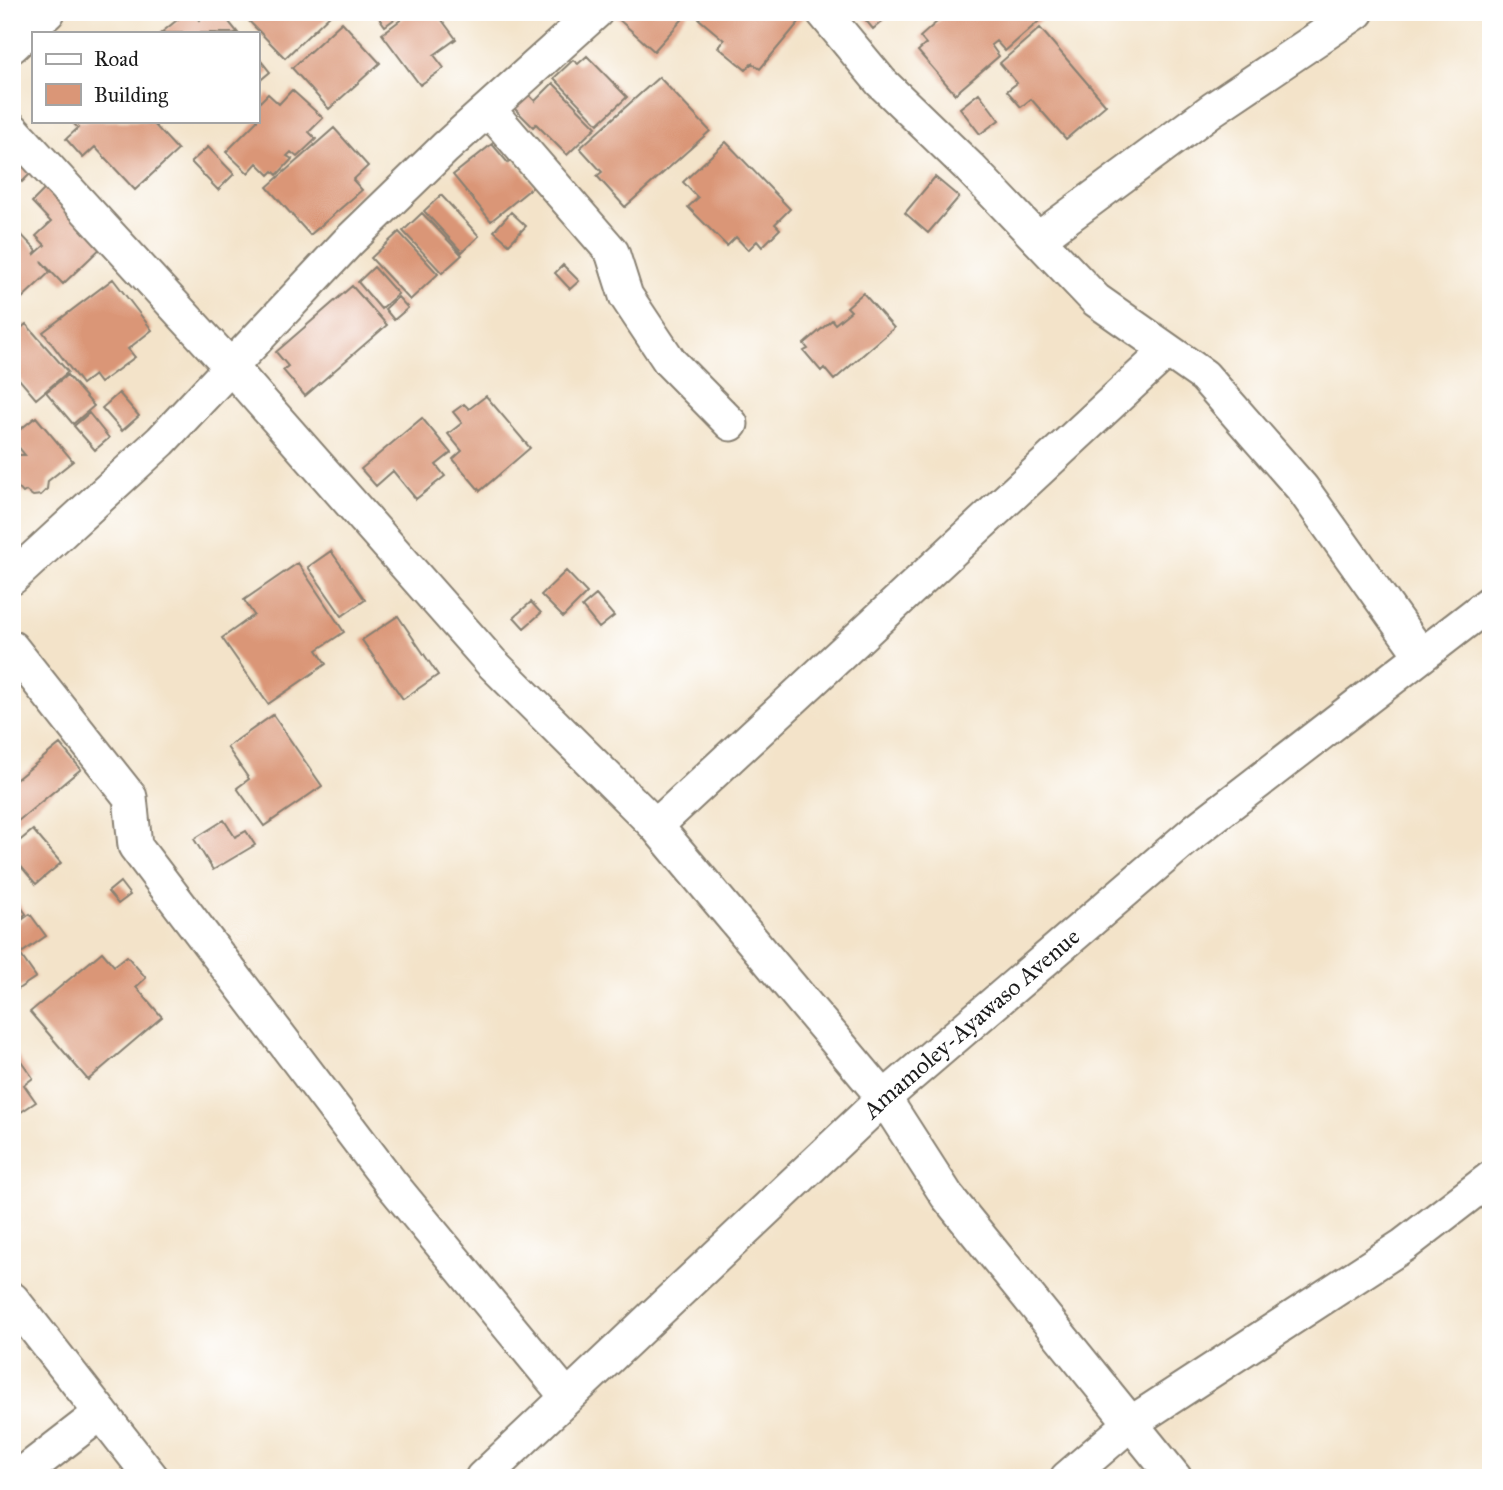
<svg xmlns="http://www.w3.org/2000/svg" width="1503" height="1490" font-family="'IM FELL Great Primer',serif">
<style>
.building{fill:#da9677}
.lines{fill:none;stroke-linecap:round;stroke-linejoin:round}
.minor-casing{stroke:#888072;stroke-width:37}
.minor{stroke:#fff;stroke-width:33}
.labels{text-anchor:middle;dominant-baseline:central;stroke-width:5;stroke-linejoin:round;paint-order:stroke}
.street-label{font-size:24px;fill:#1c1c1c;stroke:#fff}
</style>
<rect width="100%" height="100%" fill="#fff"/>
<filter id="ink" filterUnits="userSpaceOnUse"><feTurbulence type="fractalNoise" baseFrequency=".0143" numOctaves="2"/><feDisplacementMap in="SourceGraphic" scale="14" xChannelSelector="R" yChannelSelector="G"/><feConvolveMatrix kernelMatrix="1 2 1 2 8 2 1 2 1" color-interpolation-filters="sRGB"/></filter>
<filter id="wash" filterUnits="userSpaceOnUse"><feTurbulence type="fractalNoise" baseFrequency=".00686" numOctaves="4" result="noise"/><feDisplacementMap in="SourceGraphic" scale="28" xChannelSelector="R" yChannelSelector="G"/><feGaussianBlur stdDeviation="1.57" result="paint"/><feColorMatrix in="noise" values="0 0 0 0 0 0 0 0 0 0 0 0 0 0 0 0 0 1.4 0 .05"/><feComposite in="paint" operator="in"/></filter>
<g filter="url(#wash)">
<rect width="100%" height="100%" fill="#f3e3c9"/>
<g id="blocks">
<path class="building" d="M187 12H192L199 20 209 12H221L238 33H161Z
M254 12H333L285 58 247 19Z
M375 12H404L385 26Z
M411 12H436L456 39 434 55 444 68 420 85 382 34Z
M620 12H689L654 51 616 17Z
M704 12H802L805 15 760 69 752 63 746 70 718 47 724 40 699 19Z
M859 12H893L873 29Z
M948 12H1043L1046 15 1005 51 996 41 991 45 999 56 955 94 918 51 926 44 920 37Z
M342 22 380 63 329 109 292 68Z
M1040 28 1106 105 1066 139 1031 99 1021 107 1007 91 1017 83 1000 63Z
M257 56 270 72 257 83Z
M587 56 627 97 598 124 554 78 573 60 578 64Z
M659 77 710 131 625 207 597 176 602 172 580 148Z
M553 83 596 127 567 155 536 124 533 127 514 108 529 95 535 101Z
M292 90 323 118 309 132 316 139 297 157 291 152 287 156 292 159 277 175 273 171 269 175 257 163 248 173 226 152 257 121V105L268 94 279 104Z
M979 93 999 120 980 134 960 108Z
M71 121H151L178 150 135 190 95 147 83 158 66 139 78 128Z
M334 128 368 166 353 180 362 190 310 235 267 187Z
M726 142 790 209 775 224 780 229 762 247 757 241 748 250 736 237 727 246 688 207 698 198 683 182Z
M12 143 37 167 22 182 12 172Z
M492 144 508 163 512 159 534 186 491 221 453 175Z
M208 147 234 174 218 190 191 162Z
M935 177 959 197 928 233 905 213Z
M51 183 107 242 63 284 41 261 50 272 21 299 12 290V263L15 261 12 258V228L14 227 37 251 34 255 45 245 36 236 51 222 32 202Z
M441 195 479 236 462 252 424 211Z
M511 212 526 226 509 244 494 231Z
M422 213 462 255 442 273 403 231Z
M399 232 438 274 410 300 371 258Z
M563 265 579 281 570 289 555 273Z
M374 267 398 294 381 309 358 282Z
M113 279 152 330 128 349 135 357 100 383 94 375 82 384 43 332Z
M352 286 387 325 305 396 283 370 288 366 276 352Z
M863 293 894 328 834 380 824 368 821 371 804 351 808 349 804 344 832 320 835 324 851 311 847 307Z
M398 297 408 308 394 320 385 309Z
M26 324 68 372 36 399 12 371V336Z
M67 375 94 406 73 424 46 392Z
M119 393 139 416 122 431 102 408Z
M486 396 530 448 480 491 453 459 462 451 448 434 462 423 453 412 464 404 469 409Z
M89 413 109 438 95 450 74 426Z
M36 417 73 461 48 481 47 489 41 495 33 496 26 491 23 493 12 481V458L17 455H25L12 439V436Z
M422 418 451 453 436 465 445 476 416 499 393 471 376 486 361 469Z
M331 551 365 600 342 616 308 567Z
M298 563 344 632 317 650 326 664 268 704 222 638 254 615 244 600Z
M566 571 587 593 563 617 541 595Z
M596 595 614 616 599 628 582 607Z
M531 602 541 613 524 628 514 617Z
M398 616 438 675 403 699 362 640Z
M273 715 322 786 264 826 237 788 249 779 227 747Z
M60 744 81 769 12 826V783Z
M224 820 235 837 246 831 255 845 213 870 194 839Z
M33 830 61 863 36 884 12 856V847Z
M120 882 130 895 118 904 108 892Z
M12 894 26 914 12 923Z
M30 914 46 936 20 954 36 977 15 991 12 986V927Z
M102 952 114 966 127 956 146 978 136 987 162 1017 88 1080 30 1012Z
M12 1048 33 1078 24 1085 36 1102 12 1118Z"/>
</g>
</g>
<g filter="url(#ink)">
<use href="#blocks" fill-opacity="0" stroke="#888072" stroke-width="2"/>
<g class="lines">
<g class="minor-casing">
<g id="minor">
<path d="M823 12 881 82 969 167 1096 300 1204 376 1302 488 1421 655"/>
<path d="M12 46 48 12"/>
<path d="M489 110 612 252 626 296 670 362 731 424"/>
<path d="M12 129 230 366 491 662 656 826 884 1098 947 1196 1175 1478"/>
<path d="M1038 239 1213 109 1357 12"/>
<path d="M12 578 161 441 348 242 445 148 596 12"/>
<path d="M12 648 130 797 135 846 390 1182 567 1397"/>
<path d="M656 826 1167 351"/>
<path d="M12 1299 152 1478"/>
<path d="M17 1478 101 1413"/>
<path id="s1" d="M482 1478 884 1098 1196 830 1491 602"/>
<path d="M1067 1478 1131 1423 1404 1245 1491 1178"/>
</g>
</g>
<use href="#minor" class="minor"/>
</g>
</g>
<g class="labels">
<g class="street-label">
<text stroke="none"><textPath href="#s1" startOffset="668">Amamoley-Ayawaso Avenue</textPath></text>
</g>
</g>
<rect width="1503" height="1490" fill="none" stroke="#fff" stroke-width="42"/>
<rect x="32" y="32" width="228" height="91" fill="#ffffff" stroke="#a4a4a4" stroke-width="2"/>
<rect x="46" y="54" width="35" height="10" fill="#ffffff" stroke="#a4a4a4" stroke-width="2"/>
<text x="94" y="66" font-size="21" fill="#1c1c1c">Road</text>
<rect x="46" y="84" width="35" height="21" fill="#da9677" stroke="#a4a4a4" stroke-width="2"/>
<text x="94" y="102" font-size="21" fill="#1c1c1c">Building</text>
</svg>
